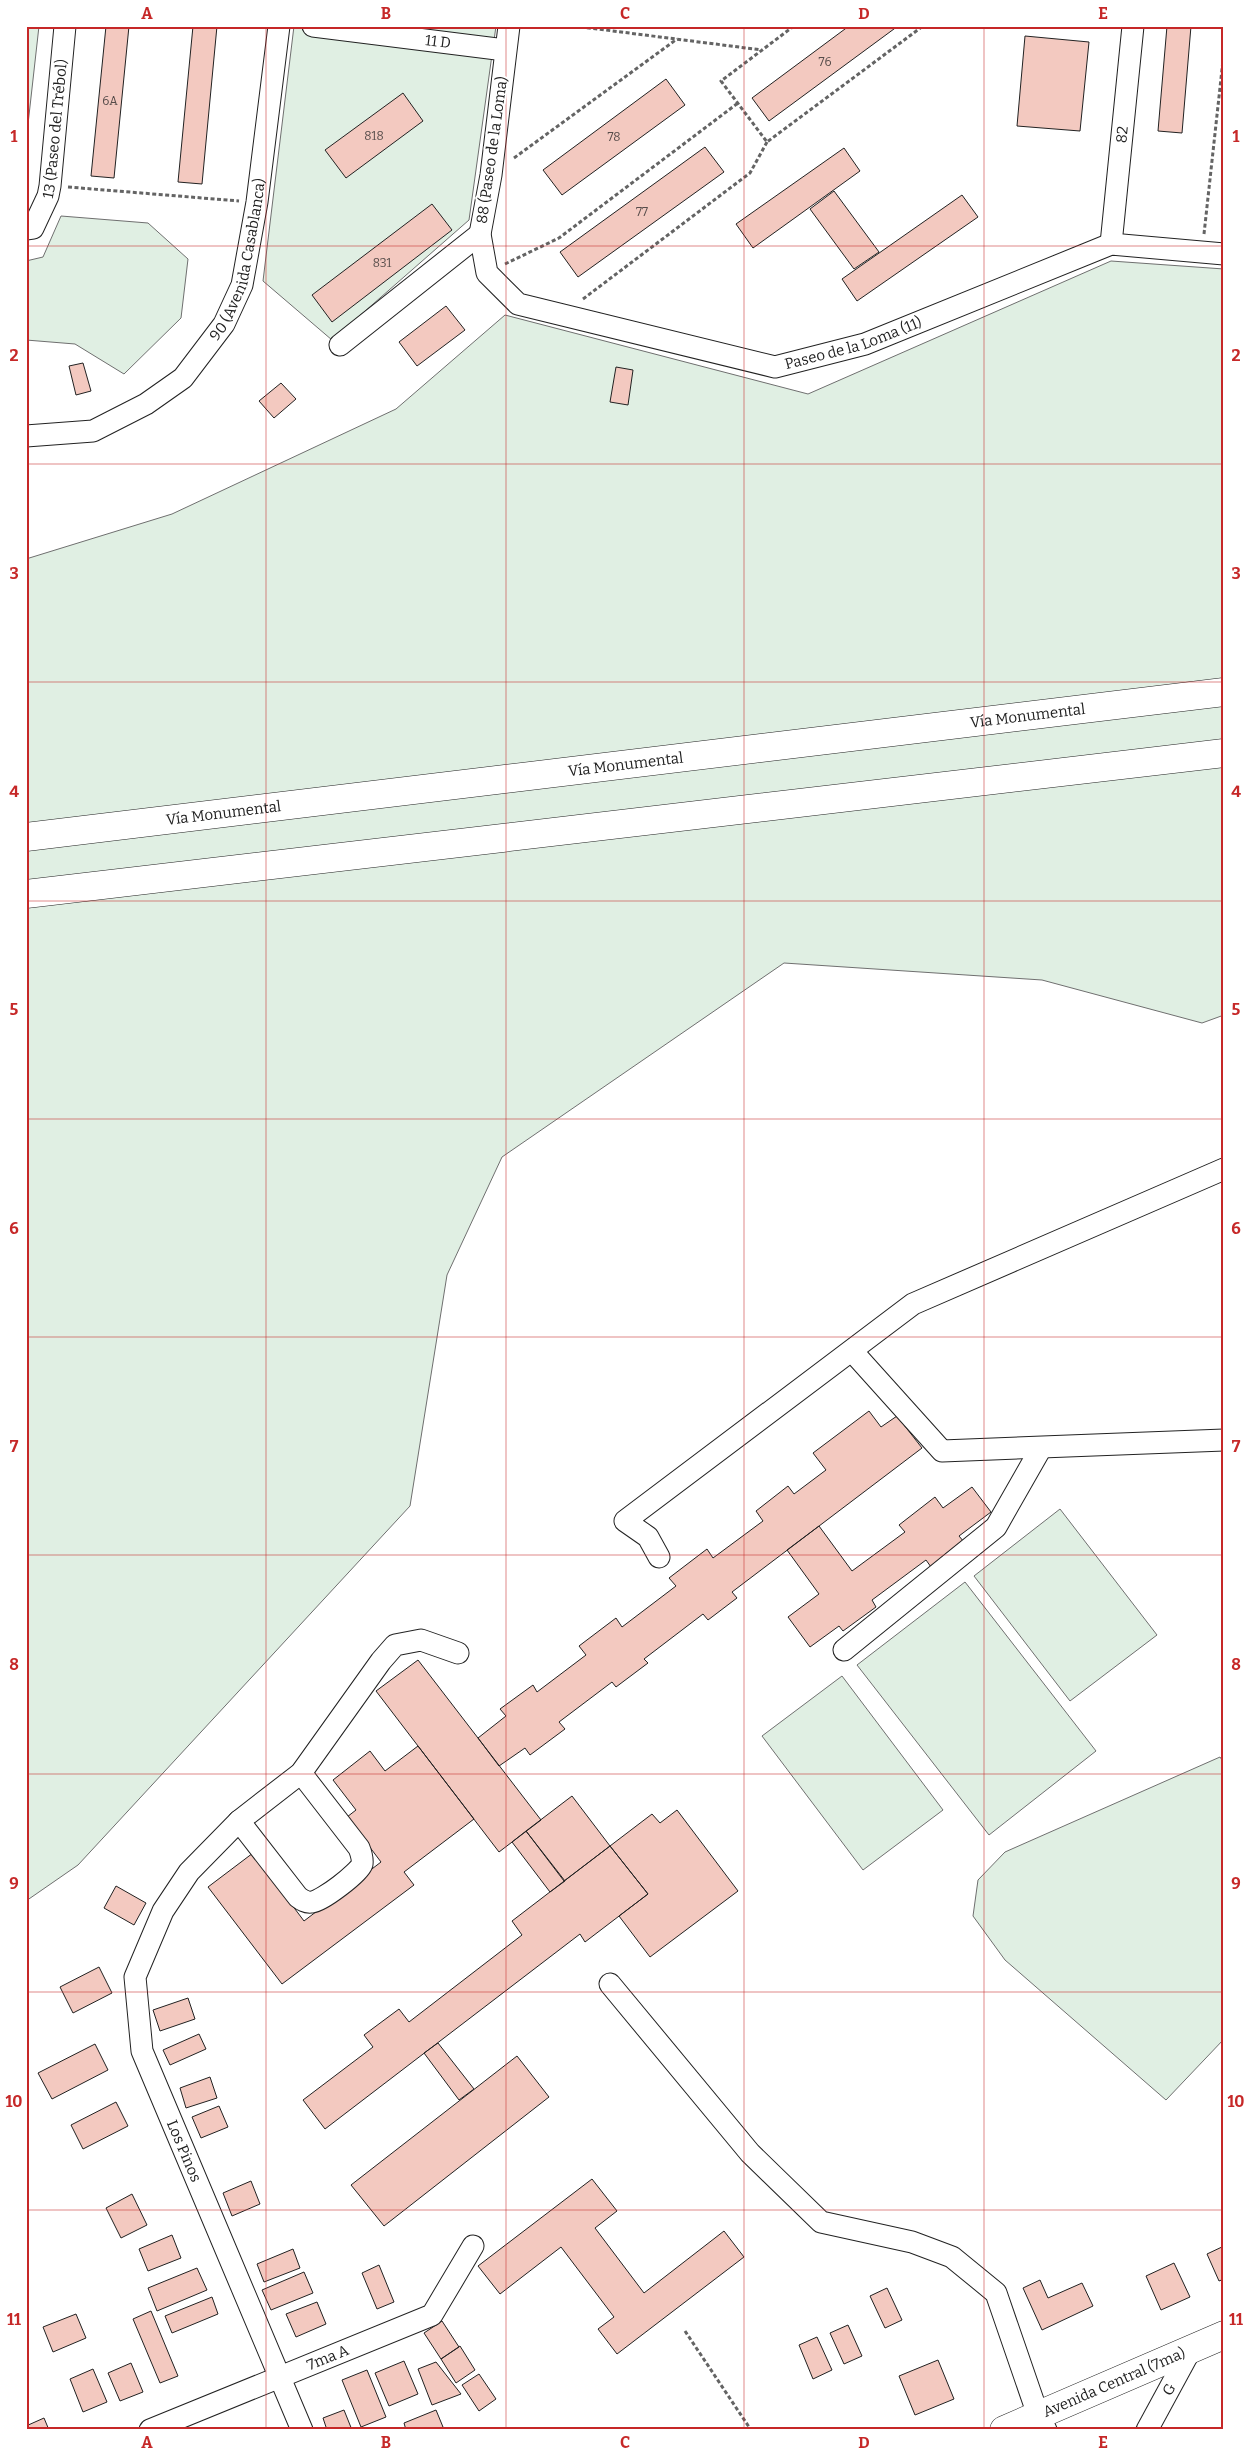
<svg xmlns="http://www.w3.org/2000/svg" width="1250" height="2456" font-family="Bitter,serif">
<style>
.green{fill:#e0efe3;stroke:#6f6f6f}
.building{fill:#f3c9c0;stroke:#222}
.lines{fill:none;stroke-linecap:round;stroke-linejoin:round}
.minor-casing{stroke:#222;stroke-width:23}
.major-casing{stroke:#222;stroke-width:29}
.highway-casing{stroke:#222;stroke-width:29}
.path{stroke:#646464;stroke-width:3;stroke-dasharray:4 2.5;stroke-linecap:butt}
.minor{stroke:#fff;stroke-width:21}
.major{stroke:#fff;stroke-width:28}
.highway{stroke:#fff;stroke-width:28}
.grid{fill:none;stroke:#c62828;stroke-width:1;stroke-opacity:0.55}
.labels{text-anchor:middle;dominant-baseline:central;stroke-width:4;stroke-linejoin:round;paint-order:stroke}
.number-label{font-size:12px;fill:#564c4a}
.street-label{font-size:15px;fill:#222;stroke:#fff}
.neatline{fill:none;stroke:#c62828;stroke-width:2}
.grid-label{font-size:16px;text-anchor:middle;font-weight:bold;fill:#c62828}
</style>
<rect width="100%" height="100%" fill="#fff"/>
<path class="green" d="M26 26H39L26 142Z
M294 26H496L469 220 332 340 263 281Z
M61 216 148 223 188 259 181 318 124 374 75 344 26 340V261L43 257Z
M1111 261 1224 269V1015L1202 1023 1042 980 784 963 502 1157 447 1275 410 1506 78 1865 26 1901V559L172 514 396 409 505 315 808 394Z
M1060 1509 1157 1635 1070 1701 974 1576Z
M965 1582 1096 1751 989 1835 857 1665Z
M842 1676 943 1810 863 1870 762 1736Z
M1220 1757 1224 1763V2039L1166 2100 1005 1960 973 1916 978 1880 1005 1852Z"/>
<path class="building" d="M106 26H129L114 178 91 176Z
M193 26H217L202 184 178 182Z
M849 26H898L769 121 752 98Z
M1167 26H1191L1182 133 1158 131Z
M1025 36 1089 42 1080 131 1017 126Z
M666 79 685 105 562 195 543 170Z
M403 93 423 121 346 178 325 150Z
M705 147 724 172 578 277 560 252Z
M844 148 860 171 753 248 736 224Z
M834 191 879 252 854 269 810 209Z
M962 195 978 217 857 301 842 279Z
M432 204 452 230 332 322 312 295Z
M446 306 465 330 417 366 399 342Z
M83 363 91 391 76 395 69 366Z
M616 367 633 370 628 405 610 402Z
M281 383 296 399 274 418 259 401Z
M869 1411 881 1427 897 1416 922 1448 732 1592 737 1598 708 1620 703 1614 644 1659 648 1663 616 1687 612 1682 559 1722 565 1729 530 1755 525 1748 499 1766 478 1738 506 1716 500 1709 533 1685 537 1692 586 1655 579 1646 616 1618 622 1627 676 1586 669 1578 707 1549 713 1558 763 1521 756 1511 788 1486 794 1494 826 1470 813 1453Z
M972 1487 991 1512 959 1536 964 1542 931 1567 926 1560 872 1600 876 1607 843 1631 839 1626 810 1647 788 1617 819 1594 787 1550 819 1526 852 1571 905 1532 899 1525 935 1497 943 1508Z
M418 1660 541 1820 499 1852 376 1691Z
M418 1746 474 1819 404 1872 414 1885 282 1984 208 1887 253 1853 304 1921 381 1862 347 1817 356 1810 333 1780 370 1751 385 1771Z
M572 1796 610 1846 564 1881 526 1831Z
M677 1810 738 1891 650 1957 619 1916 648 1894 610 1846 652 1814 660 1823Z
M526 1831 565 1881 550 1892 512 1842Z
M610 1846 648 1894 585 1942 580 1934 325 2129 303 2100 373 2047 364 2035 399 2009 409 2022 522 1935 512 1921Z
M116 1886 146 1903 134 1925 104 1908Z
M99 1967 112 1993 73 2013 60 1987Z
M188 1998 195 2019 160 2031 153 2010Z
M199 2034 206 2049 170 2065 163 2050Z
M438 2043 474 2089 459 2100 424 2053Z
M95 2044 108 2070 52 2099 38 2073Z
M517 2056 549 2097 384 2226 351 2185Z
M210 2077 217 2098 186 2108 180 2088Z
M116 2102 128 2126 83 2149 71 2125Z
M219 2106 228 2127 201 2138 192 2117Z
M592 2179 617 2211 595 2228 644 2293 724 2231 744 2257 617 2354 598 2329 614 2317 561 2247 500 2294 478 2266Z
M251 2181 260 2204 232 2216 223 2193Z
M132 2194 147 2225 121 2238 106 2208Z
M172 2235 181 2258 148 2271 139 2249Z
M1224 2246V2279L1219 2281 1207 2254Z
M293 2249 300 2268 264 2282 257 2264Z
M1174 2263 1190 2297 1161 2310 1146 2276Z
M379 2265 394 2302 377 2309 362 2273Z
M197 2268 207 2290 157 2311 148 2288Z
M304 2272 313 2293 271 2310 262 2290Z
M1040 2280 1048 2298 1082 2283 1093 2306 1042 2330 1023 2288Z
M887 2288 902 2320 885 2328 870 2296Z
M212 2297 218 2314 172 2333 165 2316Z
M317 2302 326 2324 296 2337 286 2314Z
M151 2311 178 2376 160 2383 133 2319Z
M76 2314 86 2338 53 2352 43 2327Z
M442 2321 459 2347 441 2359 424 2333Z
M848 2325 862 2356 844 2364 830 2333Z
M817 2337 832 2370 813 2379 799 2345Z
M460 2346 475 2370 456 2383 441 2359Z
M938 2360 954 2399 915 2415 899 2376Z
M404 2361 418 2394 389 2406 375 2373Z
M436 2362 461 2394 432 2405 418 2369Z
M131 2363 143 2392 120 2401 108 2373Z
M93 2369 107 2402 83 2412 70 2379Z
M367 2370 386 2417 361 2427 342 2380Z
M479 2374 496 2399 479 2411 462 2385Z
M344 2410 352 2430H327L323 2418Z
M436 2410 443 2427 438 2430H406L404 2423Z
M44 2418 49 2430H26V2426Z"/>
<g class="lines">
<g class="minor-casing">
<g id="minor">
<path id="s1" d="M313 26 505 50"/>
<path id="s2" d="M509 26 491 175 480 234 487 273 518 304 775 367 865 344 1111 244 1224 254"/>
<path id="s3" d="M26 229 33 228 48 196 50 186 65 26"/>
<path id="s4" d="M1111 244 1133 26"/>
<path d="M340 345 480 234"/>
<path id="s5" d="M26 436 93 431 146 404 183 378 224 324 242 285 257 202 279 26"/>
<path d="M852 1351 942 1451 1224 1440"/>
<path d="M659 1557 648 1537 625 1521 913 1304 1224 1169"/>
<path d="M844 1650 996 1527 1041 1448"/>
<path d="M239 1821 298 1897C302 1900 306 1903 312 1902 322 1901 359 1873 362 1864 363 1858 361 1853 359 1848L301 1773"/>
<path d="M610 1984 750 2153 821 2222 912 2242 952 2257 996 2293 1038 2415 1046 2430"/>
<path id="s6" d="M150 2430 432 2315 473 2246"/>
<path d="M302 2430 142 2051 135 1977 163 1911 189 1872 239 1821 301 1773 381 1661 395 1645 421 1640 458 1653"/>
<path id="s7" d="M1147 2430 1191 2349"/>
</g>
</g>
<g class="major-casing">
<g id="major">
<path id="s8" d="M1004 2430 1224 2335"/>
</g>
</g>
<g class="highway-casing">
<g id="highway">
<path id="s9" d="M26 837 1224 692"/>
<path d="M26 894 1224 753"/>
</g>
</g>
<path class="path" d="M574 26 762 50
M794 26 721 81 767 142 923 26
M514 158 677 39
M68 187 239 201
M1204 234 1224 51
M505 264 559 238 738 103
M583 299 750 173 767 142
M685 2331 751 2430"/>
<use href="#minor" class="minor"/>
<use href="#major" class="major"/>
<use href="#highway" class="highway"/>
</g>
<path class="grid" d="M266 26V2430M506 26V2430M744 26V2430M984 26V2430M26 246H1224M26 464H1224M26 682H1224M26 901H1224M26 1119H1224M26 1337H1224M26 1555H1224M26 1774H1224M26 1992H1224M26 2210H1224"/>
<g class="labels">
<g class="number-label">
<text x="825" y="62">76</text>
<text x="110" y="101">6A</text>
<text x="374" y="136">818</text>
<text x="614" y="137">78</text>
<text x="642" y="212">77</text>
<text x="382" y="263">831</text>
</g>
<g class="street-label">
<text stroke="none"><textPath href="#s1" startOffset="126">11 D</textPath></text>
<text stroke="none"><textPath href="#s3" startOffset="110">13 (Paseo del Trébol)</textPath></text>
<text stroke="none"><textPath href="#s4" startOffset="110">82</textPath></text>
<text transform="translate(492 150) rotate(-82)">88 (Paseo de la Loma)</text>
<text stroke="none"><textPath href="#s5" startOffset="306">90 (Avenida Casablanca)</textPath></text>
<text stroke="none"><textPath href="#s2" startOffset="640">Paseo de la Loma (11)</textPath></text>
<text stroke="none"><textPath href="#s9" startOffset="1009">Vía Monumental</textPath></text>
<text stroke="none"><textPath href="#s9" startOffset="604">Vía Monumental</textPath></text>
<text stroke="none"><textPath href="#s9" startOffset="199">Vía Monumental</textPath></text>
<text transform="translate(184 2151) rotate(67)">Los Pinos</text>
<text stroke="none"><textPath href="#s6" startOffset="192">7ma A</textPath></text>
<text stroke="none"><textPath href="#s8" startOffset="120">Avenida Central (7ma)</textPath></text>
<text stroke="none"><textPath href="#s7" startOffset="46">G</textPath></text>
</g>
</g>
<rect width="1250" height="2456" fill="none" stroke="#ffffff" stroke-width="55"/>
<rect x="28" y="28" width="1194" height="2400" class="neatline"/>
<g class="grid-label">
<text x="147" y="19">A</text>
<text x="386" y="19">B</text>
<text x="625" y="19">C</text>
<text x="864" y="19">D</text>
<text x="1103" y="19">E</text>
<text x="14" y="142">1</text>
<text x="1236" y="142">1</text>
<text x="14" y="361">2</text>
<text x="1236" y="361">2</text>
<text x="14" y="579">3</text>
<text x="1236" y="579">3</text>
<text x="14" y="797">4</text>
<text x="1236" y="797">4</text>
<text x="14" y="1015">5</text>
<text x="1236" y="1015">5</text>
<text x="14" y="1234">6</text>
<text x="1236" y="1234">6</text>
<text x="14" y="1452">7</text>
<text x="1236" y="1452">7</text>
<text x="14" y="1670">8</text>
<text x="1236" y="1670">8</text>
<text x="14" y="1889">9</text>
<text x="1236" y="1889">9</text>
<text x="14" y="2107">10</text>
<text x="1236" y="2107">10</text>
<text x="14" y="2325">11</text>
<text x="1236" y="2325">11</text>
<text x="147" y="2448">A</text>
<text x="386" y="2448">B</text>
<text x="625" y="2448">C</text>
<text x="864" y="2448">D</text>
<text x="1103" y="2448">E</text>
</g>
</svg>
